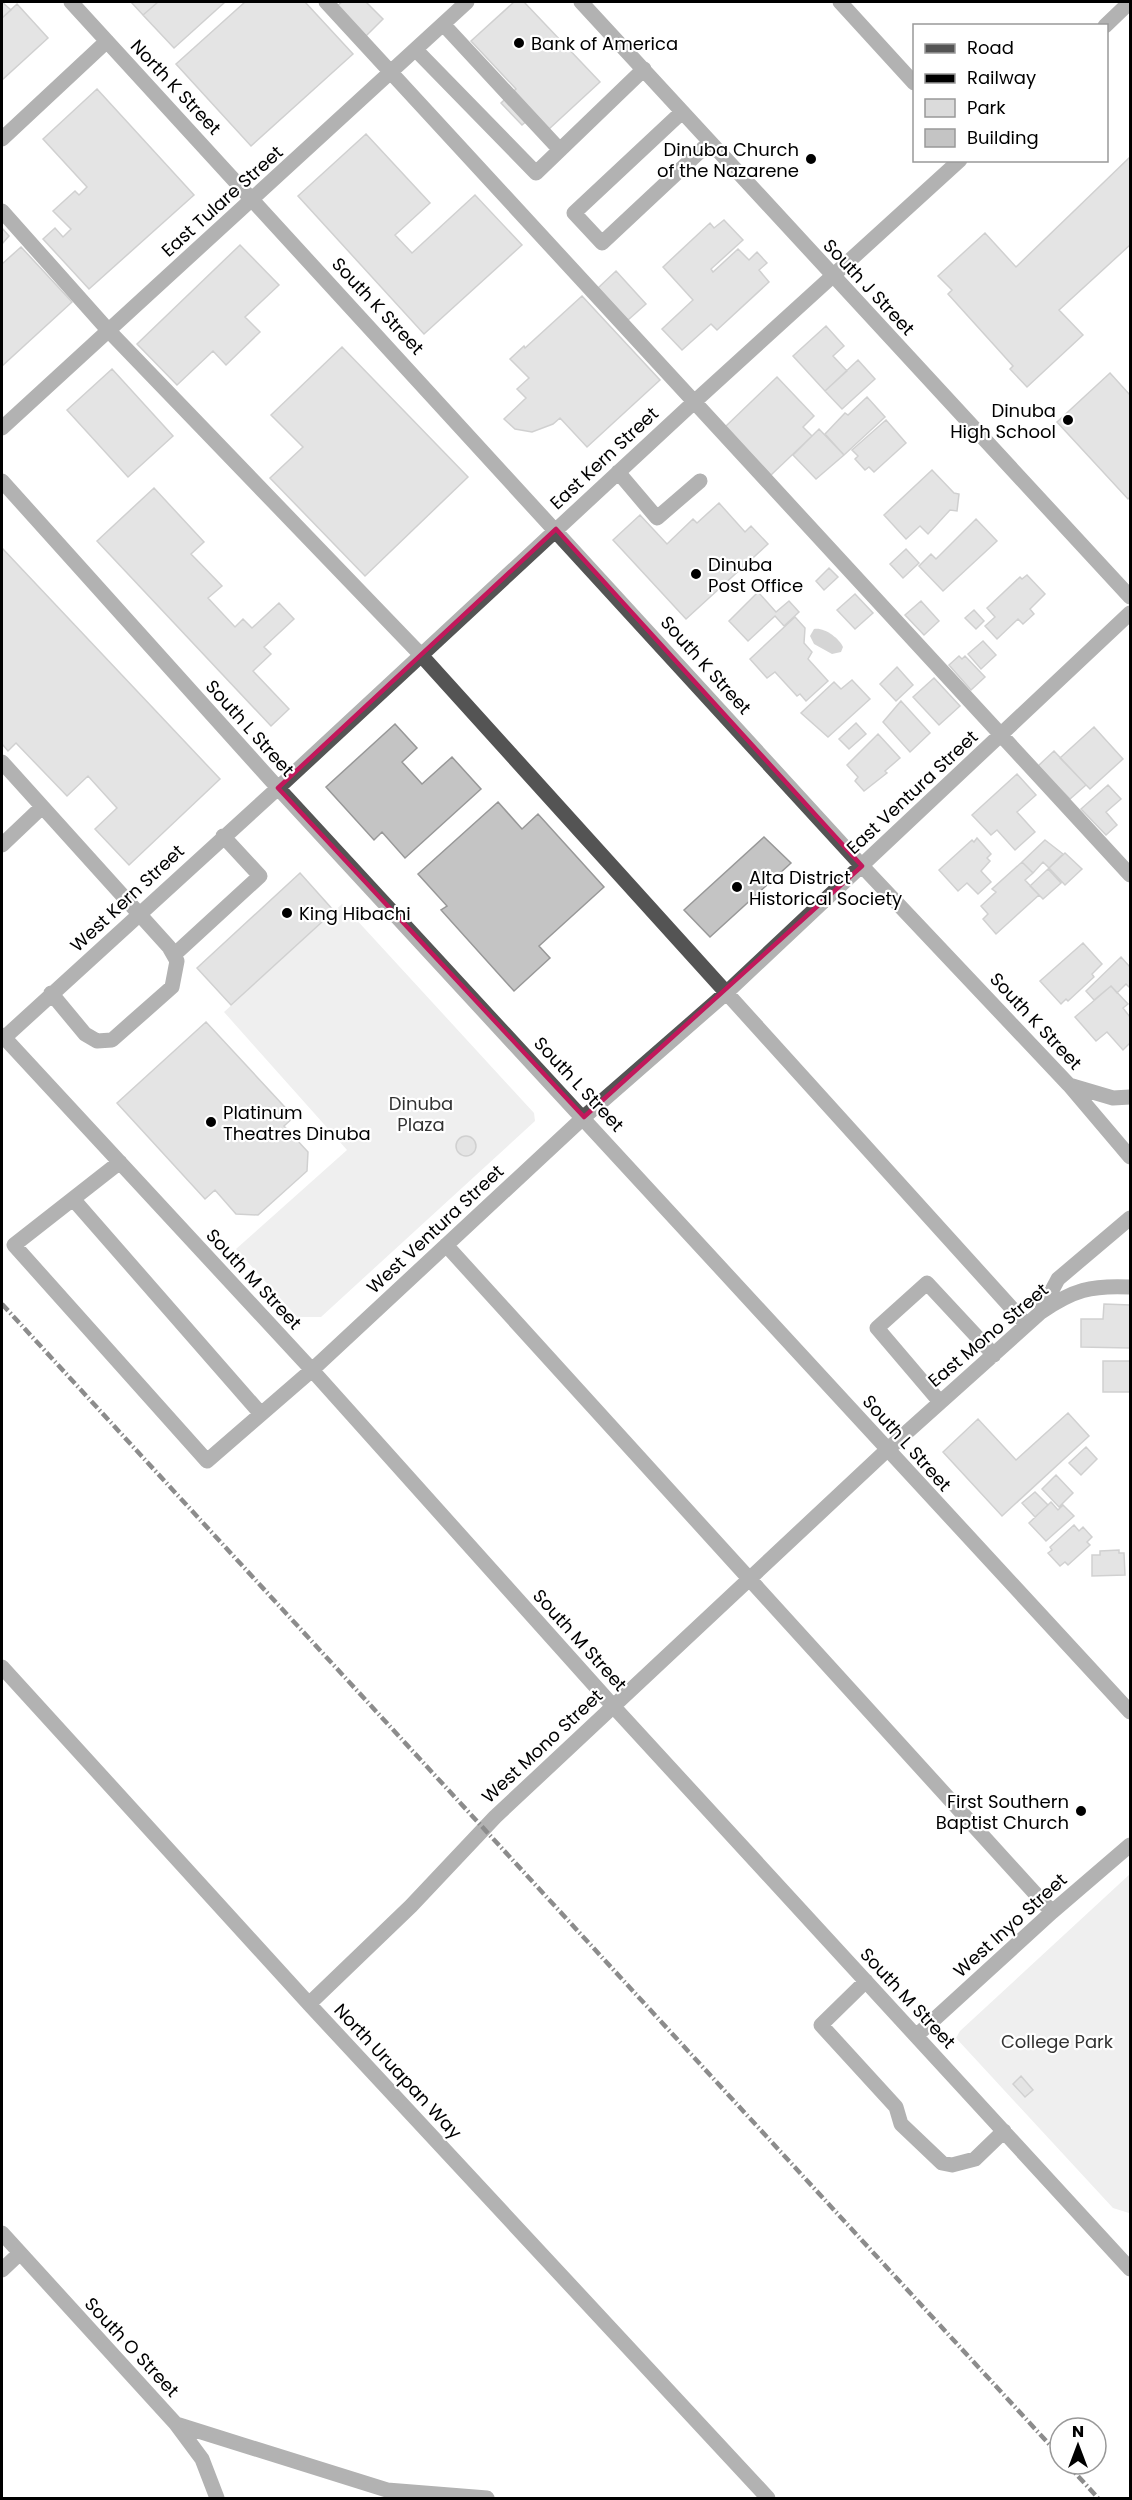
<svg xmlns="http://www.w3.org/2000/svg" width="1132" height="2500" font-family="Poppins,sans-serif">
<style>
.green{fill:#dbdbdb}
.water{fill:#a2a2a2}
.building{fill:#c4c4c4;stroke:#989898;stroke-width:1.5}
.lines{fill:none;stroke-linecap:round;stroke-linejoin:round}
.minor{stroke:#545454;stroke-width:15}
.rail{stroke:#000;stroke-width:4.5;stroke-dasharray:9 3 1.5 3;stroke-linecap:butt}
.marked{fill:none;stroke:#c2185b;stroke-width:4.5;stroke-linejoin:round}
.poi-dot{fill:#000;stroke:#fff;stroke-width:2}
.labels{text-anchor:middle;dominant-baseline:central;stroke-width:4.5;stroke-linejoin:round;paint-order:stroke}
.poi-label{font-size:18px;fill:#000;stroke:#fff;text-anchor:start}
.street-label{font-size:18px;fill:#000;stroke:#fff}
.park-label{font-size:18px;fill:#323232;stroke:#fff}
</style>
<rect width="100%" height="100%" fill="#fff"/>
<path class="green" d="M342 904 534 1113 535 1121 321 1317H297L236 1249 347 1150 224 1012Z
M1130 1874V2212L1129 2213 1113 2208 956 2038 960 2031Z"/>
<path class="water" d="M814 629C824 627 839 638 843 647L841 652 832 654 814 644 810 636Z"/>
<path class="building" d="M2 2 11 10 2 18Z
M131 2H158L143 15Z
M158 2H225L174 48 143 15Z
M245 2H305L353 54 251 146 176 64Z
M342 2H366L383 19 366 36 337 6Z
M514 2H524L600 82 549 129 535 114 522 125 501 103 516 89 471 41Z
M17 4 48 38 2 80V18Z
M97 89 194 195 89 289 43 239 55 228 63 237 71 229 53 211 75 191 79 195 87 187 43 139Z
M366 134 430 203 395 235 412 253 475 195 522 245 424 334 298 196Z
M1130 157V245L1059 310 1083 335 1027 387 1010 369 1013 366 948 294 952 290 938 276 985 233 1016 267Z
M724 220 743 240 711 269 713 272 738 249 749 260 757 252 767 263 759 270 769 282 717 330 711 324 682 350 662 329 693 300 663 267 710 223 714 228Z
M2 228 9 236 2 244Z
M240 245 279 285 245 317 260 332 226 365 213 351 177 385 137 344Z
M21 247 72 302 2 366V264Z
M616 271 646 304 628 320 598 288Z
M582 296 660 380 587 447 560 418 553 424 532 432 515 429 504 419 526 398 517 389 529 378 510 359 524 346 525 348Z
M826 326 844 346 833 356 847 371 825 391 793 356Z
M342 347 468 477 365 576 270 478 303 447 271 415Z
M858 360 875 379 842 409 825 391Z
M112 369 173 436 128 477 67 410Z
M1110 373 1130 395V497L1128 499 1057 422Z
M777 377 814 416 803 427 812 436 771 475 725 427Z
M867 397 885 417 844 455 825 434 845 413 848 415Z
M886 420 906 443 874 472 869 467 865 470 855 459 858 456 852 450Z
M819 429 844 455 816 479 793 455Z
M932 470 954 493 959 494 957 511 950 510 928 534 920 526 906 539 884 515Z
M154 488 204 542 191 554 222 586 208 598 235 627 243 619 252 628 279 603 294 619 264 647 271 654 253 671 289 709 271 726 97 541Z
M719 503 745 532 751 526 768 544 686 619 613 540 640 515 667 544 693 519 697 523Z
M976 519 997 541 943 591 919 566 931 554 936 559Z
M2 548 220 779 129 865 95 829 117 808 88 776 67 796 16 743 8 751 2 744Z
M906 549 919 563 903 578 890 564Z
M829 568 838 577 824 590 816 581Z
M1027 575 1045 594 1030 609 1034 614 1023 624 1018 619 997 639 985 626 995 617 987 608 1020 577 1022 579Z
M758 592 776 612 789 601 799 612 784 626 775 616 748 641 729 621Z
M855 594 873 613 855 629 837 610Z
M921 601 939 621 924 635 905 615Z
M974 610 984 621 976 629 965 618Z
M795 617 805 628 804 643 812 652 808 659 828 681 806 701 800 694 797 696 775 672 767 678 750 659Z
M983 641 996 655 981 669 968 654Z
M959 656 962 659 965 656 985 677 971 690 949 665Z
M897 667 913 685 896 701 880 684Z
M934 678 960 706 939 725 913 697Z
M852 680 870 699 828 737 801 713 834 682 841 689Z
M901 701 930 733 910 752 883 722Z
M856 723 866 734 849 749 839 739Z
M395 724 417 748 402 762 422 784 452 757 481 789 405 858 382 832 374 840 326 787Z
M1094 727 1123 759 1090 789 1060 758Z
M878 734 900 758 885 771 887 773 864 791 855 781 858 777 847 765Z
M1054 751 1086 785 1070 799 1038 766Z
M1017 774 1036 795 1017 812 1035 832 1015 850 997 830 991 835 972 815Z
M1108 785 1121 799 1106 812 1117 825 1106 835 1081 809Z
M498 802 522 829 538 814 604 887 539 946 550 958 514 991 441 910 447 906 418 874Z
M764 837 791 863 710 937 684 910Z
M977 838 991 854 987 858 990 861 981 871 991 882 978 894 967 883 958 891 939 870 972 840 974 842Z
M1045 840 1063 854 1049 868 1043 862 1033 873 1022 862Z
M1065 853 1082 869 1065 885 1049 868Z
M1022 862 1033 873 1025 880 1039 895 996 934 983 919 988 914 981 906 996 892 992 889Z
M1048 869 1061 883 1043 899 1030 886Z
M300 873 334 911 231 1005 197 968Z
M1083 943 1102 964 1092 974 1094 977 1068 1001 1066 999 1061 1004 1040 981Z
M1121 957 1130 967V988L1126 984 1117 993 1111 986 1094 1000 1086 991Z
M1111 986 1128 1004 1123 1008 1130 1017V1043L1123 1050 1107 1032 1096 1041 1075 1017Z
M206 1022 294 1117 284 1126 308 1152 307 1171 258 1215 236 1214 215 1190 205 1199 117 1103Z
M456 1146a10 10 0 1 1 20 0a10 10 0 1 1-20 0Z
M1104 1304 1130 1305V1348L1081 1347V1319H1103Z
M1103 1361H1130V1392H1103Z
M1068 1413 1089 1436 1002 1516 943 1452 978 1419 1016 1460Z
M1086 1447 1097 1459 1081 1475 1069 1463Z
M1056 1475 1073 1493 1059 1507 1042 1489Z
M1035 1492 1048 1505 1035 1517 1022 1503Z
M1051 1502 1058 1510 1063 1505 1074 1516 1046 1541 1029 1523Z
M1074 1525 1079 1531 1083 1527 1092 1537 1087 1542 1090 1545 1068 1565 1065 1562 1060 1566 1048 1553 1052 1550 1050 1547Z
M1119 1550V1553H1124L1125 1575 1092 1576V1555H1100V1551Z
M1021 2076 1033 2090 1025 2097 1013 2084Z"/>
<g class="lines">
<path class="minor" d="M71 2 862 866 1069 1085 1130 1157
M326 2 1130 875
M581 2 1130 597
M840 2 914 83
M443 24 560 150
M1105 26 1130 2
M416 50 536 173 644 69
M682 112 574 213 602 243 710 142
M2 139 107 41
M2 211 108 330 421 655 1026 1324
M2 428 467 2
M618 472 657 518 700 481
M2 481 278 788 1130 1712
M2 762 169 947 177 961 172 987 112 1040 97 1041 85 1034 51 993
M2 845 42 807
M175 954 260 876 223 836
M2 1035 312 1370 613 1706 1130 2269
M4 1038 278 788 693 403 960 160
M1069 1085 1113 1098 1130 1097
M120 1162 14 1245 207 1461 312 1370 584 1117 726 993 1130 613
M73 1199 261 1414
M446 1245 1052 1912
M1042 1309 1058 1279 1130 1218
M940 1402 877 1328 927 1283 994 1355
M2 1667 309 2004 768 2498
M866 1981 821 2025 896 2107 901 2124 942 2163 952 2165 975 2159 1004 2131
M309 2004 411 1906 495 1817 887 1450 1041 1312C1073 1290 1091 1285 1130 1287
M916 2036 1052 1912 1130 1845
M2 2233 176 2424 202 2459 217 2498
M2 2270 20 2253
M176 2424 387 2490 487 2498"/>
<path class="rail" d="M2 1304 1060 2456
M1067 2464 1098 2498"/>
</g>
<path d="M0 0H1132V2500H0ZM556 529 862 866 584 1117 278 788Z" fill="#fff" fill-opacity=".55" fill-rule="evenodd"/>
<path class="marked" d="M556 529 862 866 584 1117 278 788Z"/>
<g class="poi-dot">
<circle cx="519" cy="43" r="6"/>
<circle cx="811" cy="159" r="6"/>
<circle cx="1068" cy="420" r="6"/>
<circle cx="696" cy="574" r="6"/>
<circle cx="737" cy="887" r="6"/>
<circle cx="287" cy="913" r="6"/>
<circle cx="211" cy="1122" r="6"/>
<circle cx="1081" cy="1811" r="6"/>
</g>
<g class="labels">
<g class="poi-label">
<text x="531" y="43">Bank of America</text>
<text x="799" y="149" text-anchor="end">Dinuba Church<tspan x="799" dy="21">of the Nazarene</tspan></text>
<text x="1056" y="410" text-anchor="end">Dinuba<tspan x="1056" dy="21">High School</tspan></text>
<text x="708" y="564">Dinuba<tspan x="708" dy="21">Post Office</tspan></text>
<text x="749" y="877">Alta District<tspan x="749" dy="21">Historical Society</tspan></text>
<text x="299" y="913">King Hibachi</text>
<text x="223" y="1112">Platinum<tspan x="223" dy="21">Theatres Dinuba</tspan></text>
<text x="1069" y="1801" text-anchor="end">First Southern<tspan x="1069" dy="21">Baptist Church</tspan></text>
</g>
<g class="street-label">
<text transform="translate(176 87) rotate(47)">North K Street</text>
<text transform="translate(222 201) rotate(-42)">East Tulare Street</text>
<text transform="translate(869 287) rotate(47)">South J Street</text>
<text transform="translate(378 306) rotate(47)">South K Street</text>
<text transform="translate(604 458) rotate(-43)">East Kern Street</text>
<text transform="translate(706 665) rotate(48)">South K Street</text>
<text transform="translate(250 728) rotate(48)">South L Street</text>
<text transform="translate(912 792) rotate(-43)">East Ventura Street</text>
<text transform="translate(127 898) rotate(-43)">West Kern Street</text>
<text transform="translate(1036 1021) rotate(47)">South K Street</text>
<text transform="translate(579 1084) rotate(47)">South L Street</text>
<text transform="translate(435 1229) rotate(-43)">West Ventura Street</text>
<text transform="translate(254 1279) rotate(47)">South M Street</text>
<text transform="translate(988 1335) rotate(-40)">East Mono Street</text>
<text transform="translate(907 1443) rotate(48)">South L Street</text>
<text transform="translate(580 1640) rotate(48)">South M Street</text>
<text transform="translate(542 1746) rotate(-43)">West Mono Street</text>
<text transform="translate(1010 1925) rotate(-42)">West Inyo Street</text>
<text transform="translate(908 1998) rotate(47)">South M Street</text>
<text transform="translate(398 2071) rotate(47)">North Uruapan Way</text>
<text transform="translate(132 2347) rotate(47)">South O Street</text>
</g>
<g class="park-label">
<text x="421" y="1103">Dinuba<tspan x="421" dy="21">Plaza</tspan></text>
<text x="1057" y="2041">College Park</text>
</g>
</g>
<rect width="1132" height="2500" fill="none" stroke="#000000" stroke-width="6"/>
<rect x="913" y="24" width="195" height="138" fill="#ffffff" stroke="#999999" stroke-width="1.5"/>
<rect x="925" y="44" width="30" height="9" fill="#545454" stroke="#999999" stroke-width="1.5"/>
<text x="967" y="54" font-size="18" fill="#000000">Road</text>
<rect x="925" y="74" width="30" height="9" fill="#000000" stroke="#999999" stroke-width="1.5"/>
<text x="967" y="84" font-size="18" fill="#000000">Railway</text>
<rect x="925" y="99" width="30" height="18" fill="#dbdbdb" stroke="#999999" stroke-width="1.5"/>
<text x="967" y="114" font-size="18" fill="#000000">Park</text>
<rect x="925" y="129" width="30" height="18" fill="#c4c4c4" stroke="#999999" stroke-width="1.5"/>
<text x="967" y="144" font-size="18" fill="#000000">Building</text>
<g transform="translate(1078 2446)"><circle r="28" fill="#ffffff" stroke="#999999" stroke-width="1.5"/>
<path d="M0-4.5L10 22L0 15L-10 22Z" fill="#000000"/>
<text y="-9" font-size="16" font-weight="bold" text-anchor="middle" fill="#000000">N</text>
</g>
</svg>
